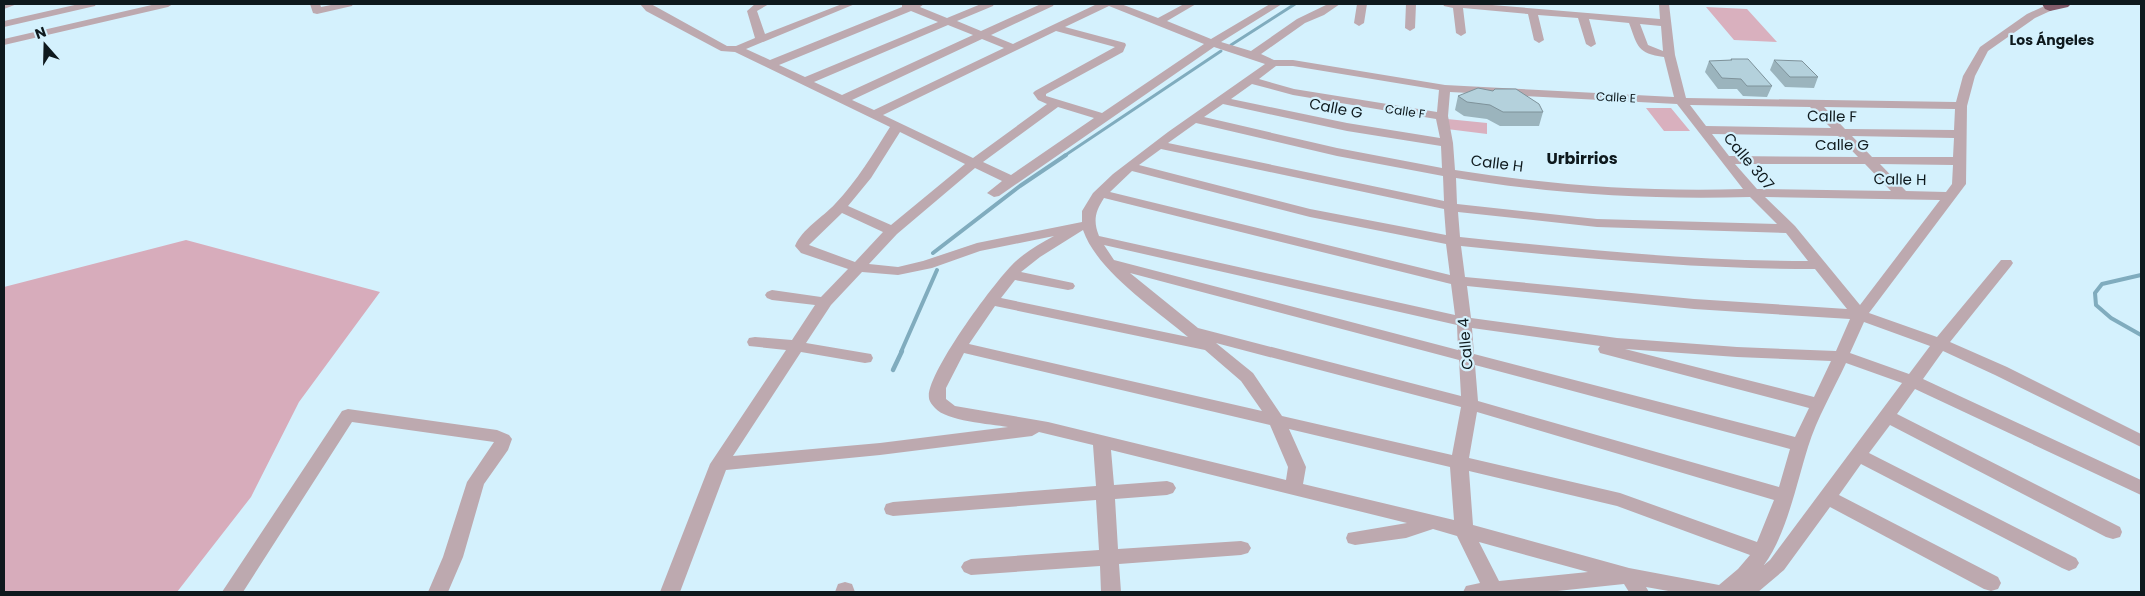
<svg xmlns="http://www.w3.org/2000/svg" width="2145" height="596" font-family="Poppins,sans-serif">
<style>
.green{fill:#d9b0be}
.forest{fill:#d7acbb}
.lines{fill:none;stroke-linecap:round;stroke-linejoin:round}
.stream-far2{stroke:#80acbe;stroke-width:3}
.stream-far1{stroke:#80acbe;stroke-width:4}
.stream{stroke:#80acbe;stroke-width:4.5}
.minor{fill:#bda9af;fill-rule:evenodd}
.highway{fill:#845d6b;fill-rule:evenodd}
.wall{fill:#9bb4bd}
.building{fill:#b4d1dc;stroke:#7e929a}
.labels{text-anchor:middle;dominant-baseline:central;stroke-width:4.5;stroke-linejoin:round;paint-order:stroke}
.far-street-label{font-size:12px;fill:#0e191d;stroke:#d4f1fd}
.far-neighbourhood-label{font-size:14px;font-weight:bold;fill:#0e191d;stroke:#d4f1fd}
.street-label{font-size:15px;fill:#0e191d;stroke:#d4f1fd}
.neighbourhood-label{font-size:16px;font-weight:bold;fill:#0e191d;stroke:#d4f1fd}
</style>
<rect width="100%" height="100%" fill="#d4f1fd"/>
<path class="green" d="M1706 7 1747 9 1777 42 1734 40Z
M1646 108H1671L1690 131H1664Z
M1447 119 1487 123V134L1447 129Z"/>
<path class="forest" d="M186 240 380 292 299 402 251 497 177 592H4V287Z"/>
<g class="lines">
<path class="stream-far2" d="M1231 45 1295 4
M1064 156 1221 51"/>
<path class="stream-far1" d="M933 253 1020 186 1066 155
M2141 275 2102 284 2095 293 2096 305 2111 318 2141 335
M901 352 937 270"/>
<path class="stream" d="M893 370 902 351"/>
<path class="minor" d="M4 4H17L4 9Z
M79 4H96L95 6 4 27V21Z
M156 4H173L168 7 4 45V39Z
M310 4H320L321 7 336 4H353L352 6 317 14 313 13Z
M640 4H651L727 46H736L755 38 747 11 755 4H769L757 11 765 34 842 4H855L746 49 770 60 902 7V4H924L920 7 947 18 981 4H994L993 6 957 21 981 31 1041 4H1054L1053 6 991 35 1013 44 1097 4H1121L1158 18 1184 4H1196L1167 21 1211 39 1270 4H1282L1221 42 1251 51 1297 19 1328 4H1340L1324 15 1305 23 1261 54 1274 60H1293L1445 85 1674 97 1664 57C1637 53 1638 47 1629 23L1589 19 1596 44 1591 47 1586 44 1578 18 1538 15 1544 40 1539 43 1534 40 1528 14 1463 8 1466 33 1461 36 1456 33 1453 8 1444 6 1443 4H1480L1660 19 1659 4H1669L1675 55 1686 98 1956 102 1963 76 1980 47 2027 14 2049 4H2062L2061 6 2035 18 1988 51 1975 76 1967 106 1966 184 1869 313 1937 337 2001 260H2011L2013 263 2011 266 1950 342 2007 367 2141 434V447L1995 375 1943 351 1923 379 2141 480V495L1915 389 1897 414 2120 527 2122 532 2120 537 2113 539 2106 537 1890 425 1869 453 2076 558 2079 563 2076 568 2069 571 2062 568 1861 464 1839 495 1998 577 2001 583 1998 589 1991 591 1984 589 1830 507 1784 570 1758 592H1674L1646 587 1649 592H1629L1624 584 1548 592H1463L1466 586 1480 583 1457 536 1433 529 1406 538 1355 545 1348 543 1346 538 1348 533 1407 523 1111 450 1114 485 1167 481 1173 483 1176 488 1173 493 1167 495 1115 499 1118 549 1241 541 1248 543 1251 548 1248 553 1241 555 1119 564 1121 592H1101L1100 566 971 575 964 572 961 567 964 562 971 559 1099 550 1096 500 893 516 886 514 884 509 886 504 893 502 1096 486 1093 445 1039 432 1032 436 880 455 726 470 680 592H660L710 464 786 350 749 346 747 342 749 338 755 337 792 340 815 305 772 300 767 298 765 295 767 292 772 290 821 297 848 269 801 253 795 246C802 229 823 217 835 204 857 181 873 154 890 127L735 52 721 51 646 11ZM1109 6 1204 44 1102 113 1046 96V94L1123 52 1126 45 1125 43 1065 27ZM911 11 938 22 805 77 779 65ZM1640 24 1661 26 1663 51 1648 45ZM948 25 973 35 842 95 814 82ZM1056 31 1115 47 1035 91 1033 93 1038 100 1047 104 973 158 883 115ZM982 39 1004 48 874 110 852 100ZM1214 47 1265 64 1168 132 1113 174 1093 193 1082 211V222L977 243 923 261 898 267 869 264 897 234 975 168 1002 181 987 193 994 197 999 196ZM1276 66H1293L1439 90 1437 112 1294 89 1259 79ZM1252 84 1293 95 1436 119 1440 138 1347 123 1231 99ZM1450 92 1677 104 1743 189C1646 192 1550 185 1455 170L1453 143 1448 116ZM1223 104 1347 131 1441 146 1442 168 1337 148 1204 117ZM1690 105 1810 107 1831 128 1706 126ZM1058 107 1094 118 1011 175 983 162ZM1824 107 1955 109 1954 130 1845 129ZM1196 123 1337 156 1443 176 1444 201 1168 143ZM900 132 965 164 891 225 848 206 871 178ZM1712 134 1838 136 1858 157 1729 156ZM1852 136 1954 138 1953 157H1872ZM1161 149 1444 209 1446 235 1310 209 1139 165ZM1735 164H1865L1891 191 1757 189ZM1880 164 1953 165 1952 184 1946 192 1906 191ZM1132 171 1310 217 1446 244 1450 275 1110 192ZM1456 178C1553 194 1651 200 1750 197L1777 224 1597 219 1457 204ZM1765 197 1940 200 1860 305 1795 226ZM1104 198 1451 284 1455 315 1099 236C1093 221 1095 212 1104 198ZM1458 212 1597 227 1786 233 1808 261C1691 261 1576 249 1460 237ZM842 213 883 232 855 262 809 245ZM1083 230C1097 271 1155 309 1188 337L1001 298 1015 280 1068 290 1073 289 1075 286 1073 283 1021 272 1040 257ZM1054 236C1041 243 1027 251 1016 261 997 278 925 375 929 398 929 401 933 406 935 408 946 421 990 424 1008 427L880 443 733 456 801 352 865 363 871 362 873 358 871 354 806 343 831 305 862 272 898 275 932 268 980 251ZM1104 245 1457 325 1458 350 1114 260ZM1461 246C1579 258 1696 269 1815 269L1847 309 1694 299 1465 277ZM1130 273 1459 360 1461 396 1198 328ZM1467 286 1694 309 1850 319 1836 351 1737 347 1617 338 1471 318ZM995 306 1205 350 1241 381 1262 411 969 344ZM1864 322 1930 346 1909 374 1850 353ZM1472 328 1600 346 1598 349 1600 353 1809 408 1795 437 1474 354ZM1216 343 1461 407 1452 455 1282 416 1253 373ZM1625 349 1737 357 1831 361 1814 397ZM964 353 1270 425 1288 467 1286 480 1048 422 955 406 946 399V388ZM1846 363 1902 383 1770 560 1764 565C1786 536 1797 482 1808 447 1817 418 1833 391 1846 363ZM1475 365 1790 449 1779 487 1478 401ZM1477 412 1774 500 1757 542 1620 493 1469 458ZM1289 429 1450 467 1454 520 1303 484 1306 467ZM1469 471 1617 506 1750 555 1738 569 1719 585 1629 568 1473 525ZM1479 542 1588 572 1499 581Z
M1357 4H1367L1364 23 1359 26 1354 23Z
M1406 4H1416L1415 28 1410 31 1405 28Z
M348 409 497 430 509 435 512 439 508 450 484 484 463 557 448 592H428L443 557 467 482 494 442 352 422 243 592H222L342 411Z
M845 582 852 584 855 592H835L838 584Z"/>
<path class="highway" d="M2042 4H2071L2068 7 2050 11 2045 9Z"/>
</g>
<path class="wall" d="M1731 59 1772 86 1767 97 1743 96 1737 89H1718L1705 72 1709 61 1730 60Z
M1774 60 1818 77 1814 88 1785 87 1770 70Z
M1493 91 1543 112 1539 126H1500L1487 119 1464 116 1455 110 1458 96Z"/>
<path class="building" d="M1731 59H1748L1772 86H1747L1741 79 1722 78 1709 61 1732 60Z
M1774 60 1802 61 1818 77H1790Z
M1478 88 1493 91 1495 89H1516L1539 104 1543 112H1503L1490 105 1467 102 1458 96Z"/>
<g class="labels">
<g class="far-street-label">
<text transform="translate(1616 97) rotate(3)">Calle E</text>
<text transform="translate(1405 111) rotate(8)">Calle F</text>
</g>
<g class="far-neighbourhood-label">
<text x="2052" y="40">Los Ángeles</text>
</g>
<g class="street-label">
<text transform="translate(1336 108) rotate(11)">Calle G</text>
<text transform="translate(1832 116) rotate(1)">Calle F</text>
<text x="1842" y="144">Calle G</text>
<text transform="translate(1749 161) rotate(50)">Calle 307</text>
<text transform="translate(1497 163) rotate(7)">Calle H</text>
<text transform="translate(1900 179) rotate(1)">Calle H</text>
<text transform="translate(1465 344) rotate(-95)">Calle 4</text>
</g>
<g class="neighbourhood-label">
<text x="1582" y="158">Urbirrios</text>
</g>
</g>
<rect width="2145" height="596" fill="none" stroke="#0e191d" stroke-width="10"/>
<g transform="translate(45 45) rotate(340)" stroke="#d4f1fd" stroke-width="4" paint-order="stroke">
<path d="M0-4L9 19L0 12L-9 19Z" fill="#0e191d"/>
<text y="-8" font-size="14" font-weight="bold" text-anchor="middle" fill="#0e191d">N</text>
</g>
</svg>
